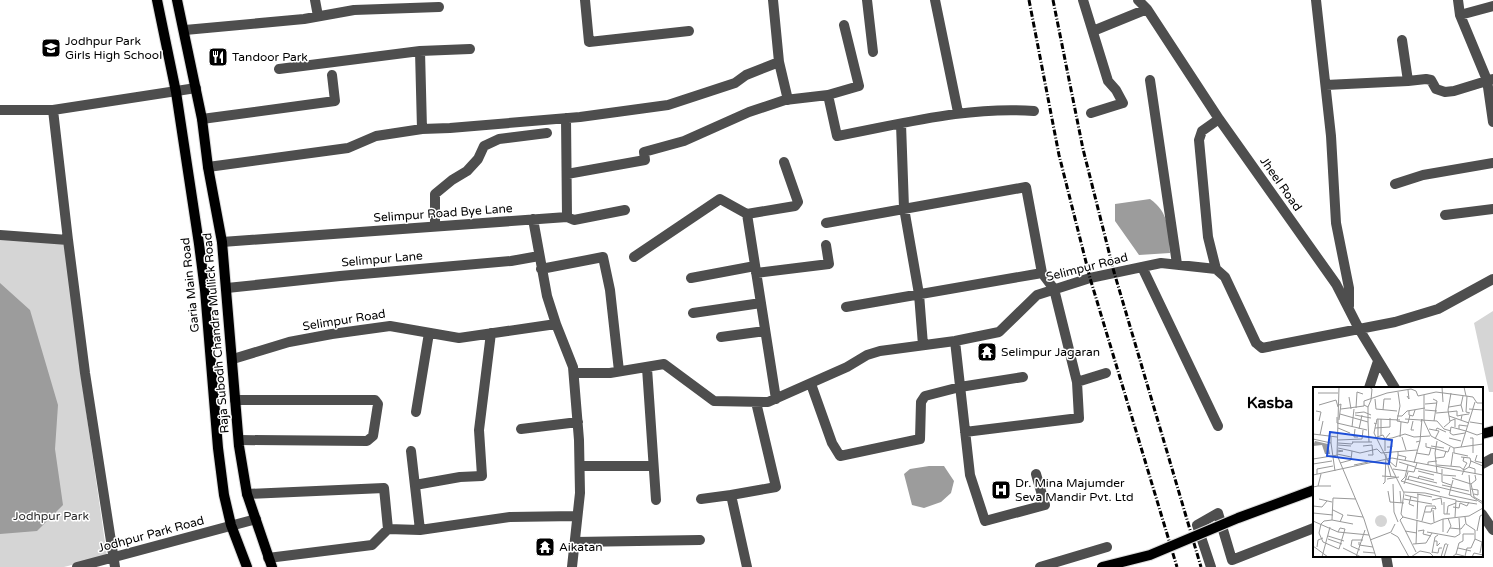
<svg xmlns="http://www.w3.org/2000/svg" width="1493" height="567" font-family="'Varela Round',sans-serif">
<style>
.green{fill:#d5d5d5}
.water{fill:#9c9c9c}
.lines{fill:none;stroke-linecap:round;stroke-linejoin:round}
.major-casing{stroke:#dbdbdb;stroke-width:12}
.minor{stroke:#4e4e4e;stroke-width:10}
.major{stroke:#000;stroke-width:10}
.rail{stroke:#000;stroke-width:3;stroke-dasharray:6 2 1 2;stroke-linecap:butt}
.major-bridge-casing{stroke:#dbdbdb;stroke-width:12;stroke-linecap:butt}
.major-bridge{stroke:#000;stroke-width:10}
.labels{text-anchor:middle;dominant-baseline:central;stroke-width:3;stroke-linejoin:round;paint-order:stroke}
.poi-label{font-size:12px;fill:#000;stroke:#fff;text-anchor:start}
.street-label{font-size:12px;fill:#000;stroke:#fff}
.park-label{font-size:12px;fill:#2c2c2c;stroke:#fff}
.district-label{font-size:16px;font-weight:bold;fill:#000;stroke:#fff}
.inset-road{fill:none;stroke:#999;stroke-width:1}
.view{fill:#1d4ed8;fill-opacity:0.15;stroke:#1d4ed8;stroke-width:2}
.inset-edge{fill:none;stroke:#000;stroke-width:2}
</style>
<rect width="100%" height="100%" fill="#fff"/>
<path class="green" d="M0 239 65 244 81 376 107 556 64 567H0Z
M1493 311V392H1489L1474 323Z"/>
<path class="water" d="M1150 199C1169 212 1169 231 1170 253L1139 255 1115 221V204Z
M0 283 30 310 58 405 55 449 63 505 37 531 0 534Z
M929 466H944L954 481 951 493 941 502 924 508 912 505 904 474 910 469Z"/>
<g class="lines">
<g class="major-casing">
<path id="major" d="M157 0 176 92 199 244 205 290 218 448 224 495 231 525 247 567
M177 0 202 119 208 167 222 242 239 446 247 494 272 567
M1482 434 1493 431"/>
</g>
<path class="minor" d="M315 0 318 16
M585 0 589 42 689 31
M867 0 873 52
M935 0 958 112
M1083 0 1108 81 1116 90 1123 103 1091 113
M1138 0 1147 9 1219 119 1336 284 1359 329 1395 388
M1316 0 1331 136 1336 223 1349 288V306
M1458 0 1460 15 1487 80 1493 122
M1460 15 1493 6
M185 30 304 19 354 10 439 7
M1093 31 1147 9
M1402 40 1408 81 1426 79 1431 80 1436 89 1445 92 1454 91 1493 79
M420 51 422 129
M779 62 788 100
M279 69 420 51 470 49
M1150 80 1177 264
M1326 85 1408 81
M828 95 859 86 844 25
M0 110H53L196 88
M202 119 335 101 332 75
M901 124 904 208 919 294 923 345
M208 167 348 148 376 136 422 129 450 128 580 117 668 105 735 83 746 75 779 62 773 0
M567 174 645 160 644 152 684 141 749 112 785 100 828 95 837 136C902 124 967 106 1034 111
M1395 184 1423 175 1493 163
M747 214 776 399
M1445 215 1493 209
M567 217 574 220 625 210
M533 219 547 296 556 324
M826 223 1026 187 1042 273 1054 289 1077 382 1079 418 965 432
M435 227V194L452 180 467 171 478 159 484 146 499 139 547 133
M0 235 68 240 53 110
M68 240 85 373 115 567
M222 242 567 217 566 118
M634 257 720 199 747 214 795 206 798 202 784 162
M1142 267 1218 426
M541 269 603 257 610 290 619 371
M1216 269 1208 237 1199 140 1202 131 1219 119
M756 273 829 264 826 245
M691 278 755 266
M227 288 340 276 511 261 539 256
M846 307 1042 273
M693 313 761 303
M721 337 765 331
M955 341 970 475 985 521 1045 505 1036 474
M233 359 289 342 332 334 390 326 459 338 556 324 573 367 579 440 580 493 572 567
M647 368 656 500
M574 373H610L664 364 714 401 768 402 847 367 867 355 880 351 955 341 999 332 1037 295 1090 278 1161 263 1216 269 1225 277 1256 343 1262 348 1395 322 1438 309 1493 279
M1077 382 1106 373
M811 384 832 443 840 456 920 439 921 402 925 396 960 387 1023 377
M1369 388 1378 361
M235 400H375L378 404 373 436 367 441 239 440
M416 412 429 333
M521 429 578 422
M411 451 420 530
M1482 464 1493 458
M580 466H653
M415 485 460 477 482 476 479 430 491 333
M247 494 384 488 388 529 420 530 510 517 577 516
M701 499 731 495
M1482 514 1493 530
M575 542 700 540
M1386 556 1388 567
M268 558 372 545 388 529
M77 567 256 519
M747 567 731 495 776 487 756 402
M1040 567 1107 547
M1211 567 1197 525 1218 513 1232 560 1314 528"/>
<use href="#major" class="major"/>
<path class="rail" d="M1029 0 1059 155 1090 278 1177 567
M1053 0 1083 149 1114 272 1201 567"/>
<g class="major-bridge-casing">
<path id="major-bridge" d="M1102 567 1150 555 1238 518 1314 490"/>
</g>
<use href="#major-bridge" class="major-bridge"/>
</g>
<defs>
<g id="university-square" transform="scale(1)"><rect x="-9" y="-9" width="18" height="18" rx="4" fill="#000" stroke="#fff"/><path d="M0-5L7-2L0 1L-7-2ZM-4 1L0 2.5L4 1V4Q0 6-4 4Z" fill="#fff"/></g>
<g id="restaurant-square" transform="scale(1)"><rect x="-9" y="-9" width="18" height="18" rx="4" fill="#000" stroke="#fff"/><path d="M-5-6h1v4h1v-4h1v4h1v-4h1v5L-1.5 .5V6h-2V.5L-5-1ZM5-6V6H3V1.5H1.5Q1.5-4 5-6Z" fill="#fff"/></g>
<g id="temple-square" transform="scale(1)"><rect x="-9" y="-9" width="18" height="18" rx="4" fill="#000" stroke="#fff"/><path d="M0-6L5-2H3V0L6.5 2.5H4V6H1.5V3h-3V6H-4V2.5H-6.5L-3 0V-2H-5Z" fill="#fff"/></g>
<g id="hospital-square" transform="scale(1)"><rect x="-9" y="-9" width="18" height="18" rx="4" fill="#000" stroke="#fff"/><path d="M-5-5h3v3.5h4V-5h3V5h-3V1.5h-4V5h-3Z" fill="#fff"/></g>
</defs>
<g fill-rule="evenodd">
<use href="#university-square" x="51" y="48"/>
<use href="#restaurant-square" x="218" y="57"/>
<use href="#temple-square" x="987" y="352"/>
<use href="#hospital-square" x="1001" y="490"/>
<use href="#temple-square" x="545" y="547"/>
</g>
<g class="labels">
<g class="poi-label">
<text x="65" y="41">Jodhpur Park<tspan x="65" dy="14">Girls High School</tspan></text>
<text x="232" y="57">Tandoor Park</text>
<text x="1001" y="352">Selimpur Jagaran</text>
<text x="1015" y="483">Dr. Mina Majumder<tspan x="1015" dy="14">Seva Mandir Pvt. Ltd</tspan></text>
<text x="559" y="547">Aikatan</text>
</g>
<g class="street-label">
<text transform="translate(1281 184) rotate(55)">Jheel Road</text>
<text transform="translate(443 213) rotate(-4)">Selimpur Road Bye Lane</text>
<text transform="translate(382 259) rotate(-5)">Selimpur Lane</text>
<text transform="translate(1087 267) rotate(-14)">Selimpur Road</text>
<text transform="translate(190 285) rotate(-96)">Garia Main Road</text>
<text transform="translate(344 320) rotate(-9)">Selimpur Road</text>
<text transform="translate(216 333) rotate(-95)">Raja Subodh Chandra Mullick Road</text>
<text transform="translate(151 534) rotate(-15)">Jodhpur Park Road</text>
</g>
<g class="park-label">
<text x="51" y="516">Jodhpur Park</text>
</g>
<g class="district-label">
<text x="1270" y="403">Kasba</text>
</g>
</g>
<g transform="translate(1313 387)">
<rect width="170" height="170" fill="#fff"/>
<path d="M62 134a6 6 0 1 1 12 0a6 6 0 1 1-12 0Z" fill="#d5d5d5"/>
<path d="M2 54 15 57 17 67H12L9 58 0 59Z" fill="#9c9c9c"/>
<path class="inset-road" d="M26 0 24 68 51 132 63 170M129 0 130 15M151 0 153 9 160 10 164 16H170M85 5 87 19 84 34 95 36 97 28M5 6H25M111 8V34L118 49 141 61 170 57M94 9 96 12 95 3M154 9 153 25 157 26M36 10 38 22M62 12 63 22 84 24M120 12 124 14 121 34M112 17 124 16M6 18 23 13 25 20M55 20 58 13 59 2 56 0M136 20 148 18M43 21 44 5 50 7M28 22 51 19V14L74 6 98 2 103 4 105 9 123 5 153 9M156 22 170 23M70 23 71 12H78M112 23 124 24M3 24 8 25 6 34M96 24V28L100 29 102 23M135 25 144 24V29L149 28M150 25 148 18 150 9M42 26 51 25 58 28M123 26 135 25M27 27 55 35V20L51 18M42 28 58 31M84 29H89L94 24 112 21M136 29 156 36M24 30V36L54 43M65 32V50M92 32 124 34 131 42 138 44M26 33 28 17 26 18M148 33 149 28 156 27M100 34 98 43H101M137 34 142 32V40M55 35 56 55M157 35 170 37M61 36 63 37 64 32 87 33M63 36 61 46 91 106 88 127 90 130M39 40 41 22M131 40 137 35 135 23 138 6M25 41 37 46M62 41 77 40V31M42 42 41 50H45M46 42 49 28M116 42 126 44 122 52M146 42V38L154 39M123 43 124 41 133 45M153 44 164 48 170 46M152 46 140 48 137 46 138 40 153 44M0 47 24 50M7 48 10 34M68 49V32M64 50 70 48 72 52 79 51 92 47 101 50 117 49M87 50 88 35M89 50 93 63M136 51 148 54M157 51H160V66M0 52 18 56V50M25 53 49 52 50 43M39 55H59M103 55 107 54 109 32 108 35M18 56 22 84M25 56 39 57 40 55M113 56V60L123 62M25 58 38 59M50 59 59 58 60 68H55M118 59 131 61M74 60H79L78 52M148 60 162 15M25 61 39 64 38 73 27 76M141 61V66L155 69M123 62 135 65 137 60M39 64 47 66 64 62 68 66 104 63M72 64V52L77 46M85 64V68L93 70 92 73M24 65 30 64 24 63M103 66 116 68 118 61M24 67 38 70M164 68 162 74 170 76M148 70 157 71 158 75M123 71 131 70 133 64M0 72 25 68M75 73 83 80 85 68M86 75 102 80M101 76 107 54M0 77 19 74M41 78 55 75M75 78 78 90M115 78V75L124 74M124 78 147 80 151 83 149 88M138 79 140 65M156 80 158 74 170 79M102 81 129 87M80 82 101 85 104 76M129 82V95L138 98M150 83 154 76 150 74 151 70M151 83 156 80 162 82V87M105 84 121 88M124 86 122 66 124 54M4 87V82L20 79M0 88 79 71 170 88M130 88 143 89M156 88 158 109 170 117M69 89 83 90M139 91 158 97 163 93 162 88M74 92 86 90M93 92 158 108M105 92 106 89 121 93M95 93 96 89 124 96M140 93 136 108 164 114M88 94 127 105M88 94 92 90 95 78M70 97 72 95 73 67M80 97 81 125 85 135M91 97 95 85M158 97 161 110 170 115M129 98 156 104M5 99H18M0 100 5 99 8 87M158 102 165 103V108L161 107M75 104 77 115 91 116M87 104 88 116M91 105 112 106 143 113 142 130M104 107 119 110M92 108 104 111M98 109 96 117 101 119M6 112 19 115M91 112 119 117M119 113 128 111 129 118M143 114 164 117M131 115V127H137M0 119 9 120 14 114M140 120 146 121 147 116 154 119 156 115M20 123 30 128 27 135M120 123 121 135M0 126 20 128M134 127 135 119 143 116M34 128 50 130M152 130 153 137 162 143V152L169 155 167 166M146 131 147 147M104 132 105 107M19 133 40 137M0 134 25 145 56 148M109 134 113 119H122L123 122 119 121 118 125H112M8 137 6 146 10 155 26 162 32 142 27 141 25 145M8 137 11 134 19 133 20 111 43 112M137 141 148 142 152 137M92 144 104 146M105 144 111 143 110 147 118 149M164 144 167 129 169 128M114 145 142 150 147 147M130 145V132M78 146 85 150 96 170M134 146 138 139 135 131M15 149 31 154M15 152 29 157M57 153 78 145 82 137M121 154H124V159L127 156M46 155V158L60 160M100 157 113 156 119 146M103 157 104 133M0 159 15 170M4 160 5 153 10 151M30 161 48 170M145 161 158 164M47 163 38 159 39 153H50M50 165 62 166M103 165 87 133 90 130 118 137 130 132 156 129 170 121M119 165 125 166 126 161H129M119 166 122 150 125 148M143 167 146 156 150 154V147H161M152 169 154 161H158L162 152M9 170 17 140M43 170 52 143M98 170 107 164 117 166 121 170M128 170 132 157H134M131 170 135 157M139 170 143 167 151 169M159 170 161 166 170 168"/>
<path class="view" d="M17 45 79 53 76 77 14 69Z"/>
<rect width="170" height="170" class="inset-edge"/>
</g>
</svg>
